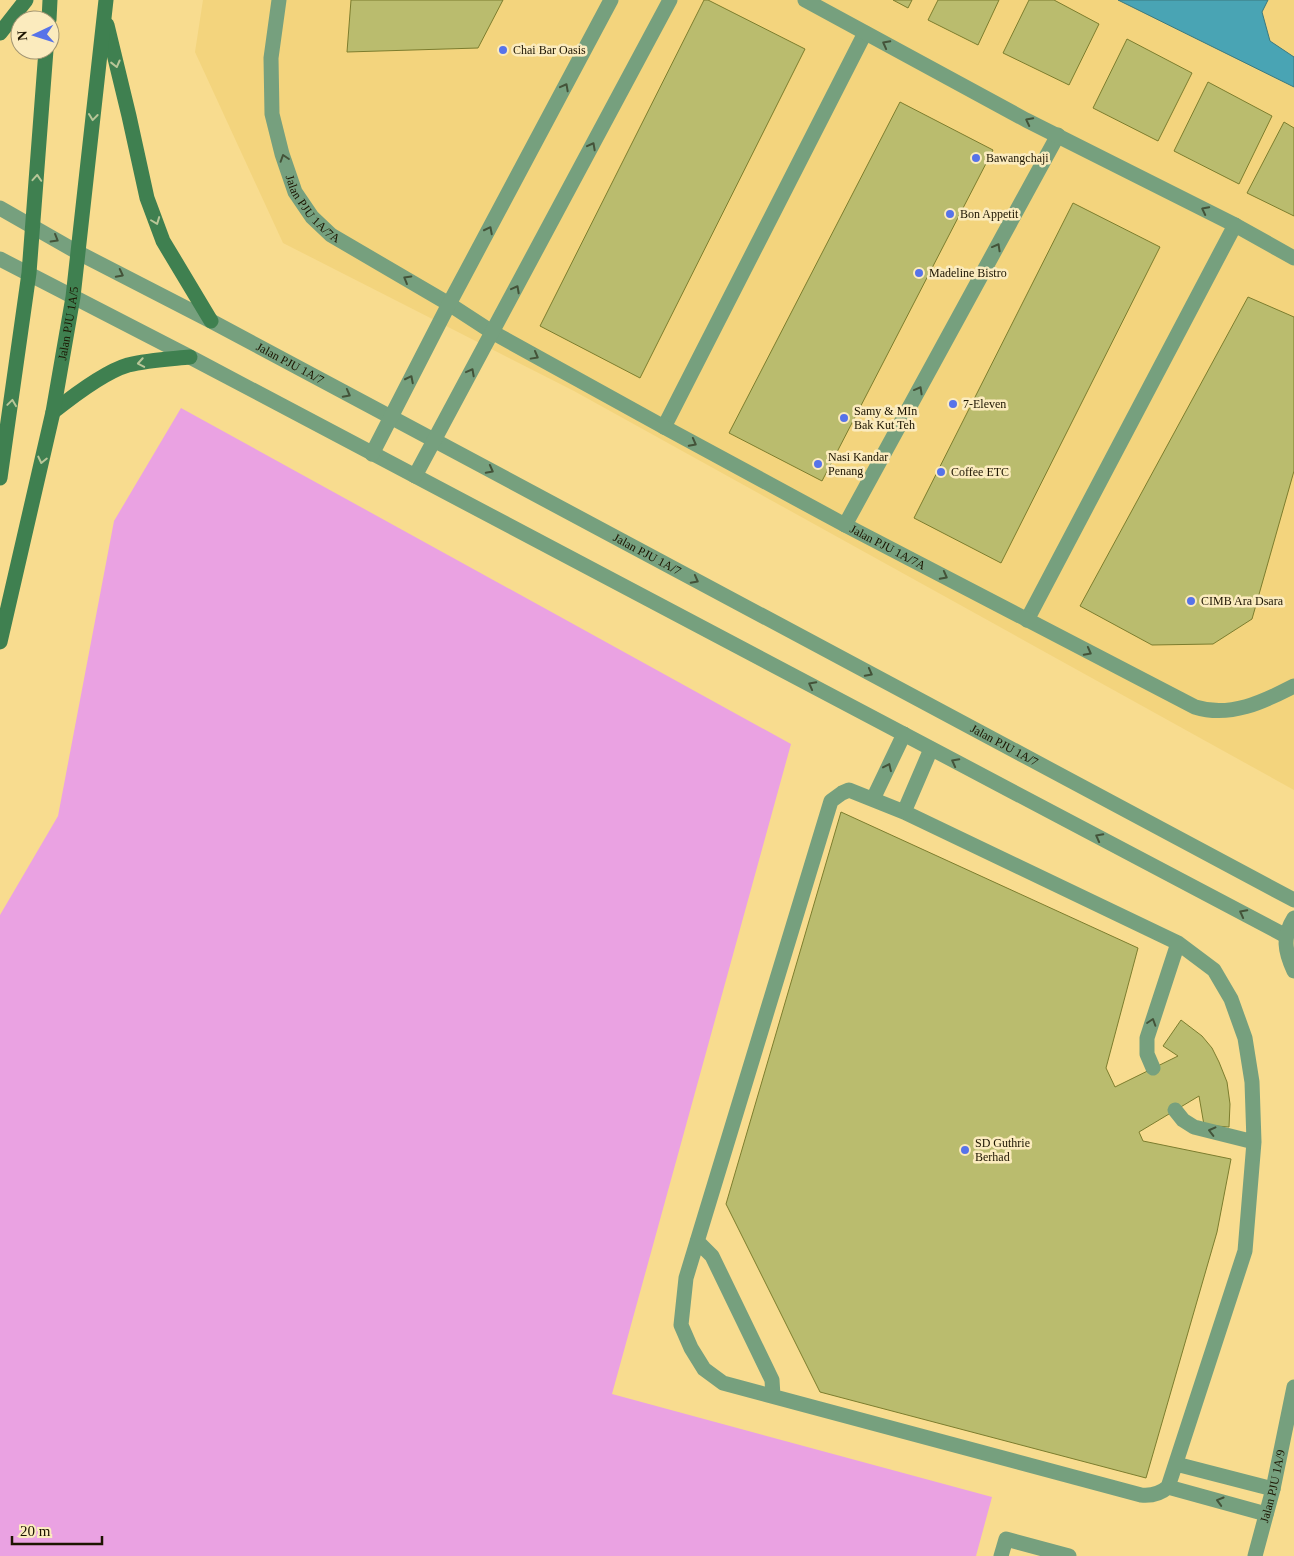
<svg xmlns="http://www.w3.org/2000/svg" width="1294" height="1556" font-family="'Times New Roman',serif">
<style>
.built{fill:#f3d47d}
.green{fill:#eaa2e2}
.water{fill:#49a4b4;stroke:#3c797e}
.building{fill:#babc6e;stroke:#7c7d2e}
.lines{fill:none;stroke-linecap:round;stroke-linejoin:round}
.lane{stroke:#76a07e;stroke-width:15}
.street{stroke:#76a07e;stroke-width:15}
.secondary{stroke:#3f8050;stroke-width:15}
.oneway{stroke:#445339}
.oneway2{stroke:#b9c698}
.poi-dot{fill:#5773e9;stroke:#fbebbe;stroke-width:2}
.labels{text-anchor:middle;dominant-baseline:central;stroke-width:5;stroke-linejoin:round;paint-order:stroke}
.poi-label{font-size:12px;fill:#1c1400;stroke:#fbebbe;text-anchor:start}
.street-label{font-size:12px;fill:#1c1400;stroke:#fbebbe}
</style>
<rect width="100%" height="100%" fill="#f8dc8f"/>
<path class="built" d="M203 0H1294V790L574 391 283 243 195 52Z"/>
<path class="green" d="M181 408 791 744 612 1394 992 1497 976 1556H0V915L58 816 114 521Z"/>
<path class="water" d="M1118 0H1268L1262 12 1270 41 1294 57V87Z"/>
<path class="building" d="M351 0H503L478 48 347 52Z
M704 0H708L805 49 640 378 540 326Z
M893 0H912L908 8Z
M938 0H999L978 45 928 20Z
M1029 0H1054L1099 24 1069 85 1003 53Z
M1127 39 1192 73 1158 141 1093 108Z
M1208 82 1272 116 1239 184 1174 151Z
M900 102 993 150 822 481 729 433Z
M1284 122 1294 128V216L1247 193Z
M1073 203 1160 247 1001 563 914 518Z
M1248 297 1294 317V471L1252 619 1213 644 1152 645 1080 606Z
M841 812 1138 948 1106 1068 1115 1087 1178 1056 1163 1046 1181 1020 1202 1036 1212 1048 1219 1062 1227 1082 1230 1104 1229 1127 1204 1125 1199 1096 1139 1132 1143 1141 1231 1159 1217 1232 1146 1478 820 1392 726 1204Z"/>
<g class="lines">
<path class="lane" d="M664 427 865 33
M845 525 1058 135
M1027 620 1235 225
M849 790 904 812 1178 943 1214 970 1231 999 1245 1038 1252 1082 1254 1142 1245 1251 1168 1487C1160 1494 1151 1496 1141 1495L723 1383 704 1369 691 1348 681 1325 686 1278 831 801 842 793Z
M873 799 904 734
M904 812 931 749
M1153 1068 1147 1054V1038L1178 943
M1175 1110 1183 1120 1194 1127 1254 1142
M697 1241 712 1256 772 1380 773 1396
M1176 1464 1273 1489
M1168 1487 1266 1514
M1001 1556 1006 1539 1069 1556"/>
<g class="street">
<path id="s1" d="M279 0 271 58 272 114 282 154 295 192 312 217 331 235 449 304 492 332 664 427 845 525 1195 707C1230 718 1263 702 1294 686"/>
<path d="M805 0 1026 120 1235 225 1294 258"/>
<path id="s2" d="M0 208 77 252 211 321 1294 900"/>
<path d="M0 259 190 357 1286 936"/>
<path d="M372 454 449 304 611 0"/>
<path d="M415 476 670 0"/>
<path d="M1294 918C1282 937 1285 952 1294 971"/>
<path id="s3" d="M1255 1556 1273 1489 1294 1387"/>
</g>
<g class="secondary">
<path d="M49 20 50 0"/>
<path d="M107 25 129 116 147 198 163 241 211 321"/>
<path d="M0 33 26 0"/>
<path d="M53 412C73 396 104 372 128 365 148 360 170 359 190 357"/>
<path d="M0 478 29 273 46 50"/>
<path id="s4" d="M0 642 53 412 73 297 106 0"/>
</g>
</g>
<defs><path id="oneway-chevron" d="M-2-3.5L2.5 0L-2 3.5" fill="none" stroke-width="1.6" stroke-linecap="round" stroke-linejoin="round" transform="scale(1.25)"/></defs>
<g class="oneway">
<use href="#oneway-chevron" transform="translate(886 44) rotate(-152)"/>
<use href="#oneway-chevron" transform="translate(565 87) rotate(-62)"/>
<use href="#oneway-chevron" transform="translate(1029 121) rotate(-153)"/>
<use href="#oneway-chevron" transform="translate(592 146) rotate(-62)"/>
<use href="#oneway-chevron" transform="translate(284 158) rotate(-108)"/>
<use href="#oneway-chevron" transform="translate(1205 210) rotate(-153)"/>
<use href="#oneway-chevron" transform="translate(489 230) rotate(-63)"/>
<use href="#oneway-chevron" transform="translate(55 239) rotate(30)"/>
<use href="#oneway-chevron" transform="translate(997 247) rotate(-61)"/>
<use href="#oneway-chevron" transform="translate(120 274) rotate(27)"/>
<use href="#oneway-chevron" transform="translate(407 279) rotate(-150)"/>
<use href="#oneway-chevron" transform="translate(516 289) rotate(-62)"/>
<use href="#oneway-chevron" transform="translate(535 356) rotate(29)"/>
<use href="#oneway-chevron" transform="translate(471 372) rotate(-62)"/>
<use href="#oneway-chevron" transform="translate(410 379) rotate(-63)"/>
<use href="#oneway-chevron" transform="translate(919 390) rotate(-61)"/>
<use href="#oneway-chevron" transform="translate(347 394) rotate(28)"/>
<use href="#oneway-chevron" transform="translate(693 443) rotate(28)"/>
<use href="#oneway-chevron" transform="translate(490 470) rotate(28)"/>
<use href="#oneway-chevron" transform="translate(944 576) rotate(28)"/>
<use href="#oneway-chevron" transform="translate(695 580) rotate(28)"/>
<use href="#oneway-chevron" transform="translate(1088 652) rotate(28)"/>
<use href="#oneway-chevron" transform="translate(869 673) rotate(28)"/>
<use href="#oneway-chevron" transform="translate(812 685) rotate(-152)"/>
<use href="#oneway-chevron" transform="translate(955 762) rotate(-152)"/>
<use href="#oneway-chevron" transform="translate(888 767) rotate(-65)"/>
<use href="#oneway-chevron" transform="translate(1099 837) rotate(-152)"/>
<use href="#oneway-chevron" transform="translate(1243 913) rotate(-152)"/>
<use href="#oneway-chevron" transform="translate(1152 1022) rotate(-72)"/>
<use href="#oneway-chevron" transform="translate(1212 1131) rotate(-166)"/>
<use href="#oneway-chevron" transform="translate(1220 1501) rotate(-164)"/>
</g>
<g class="oneway2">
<use href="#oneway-chevron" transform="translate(116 64) rotate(76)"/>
<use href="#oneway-chevron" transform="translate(93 117) rotate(97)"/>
<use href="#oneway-chevron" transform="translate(37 178) rotate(-86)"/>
<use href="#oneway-chevron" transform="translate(156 221) rotate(69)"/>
<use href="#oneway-chevron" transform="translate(141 363) rotate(170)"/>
<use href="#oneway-chevron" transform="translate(12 403) rotate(-82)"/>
<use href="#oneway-chevron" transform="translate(42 460) rotate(103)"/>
</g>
<g class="poi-dot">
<circle cx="503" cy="50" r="5"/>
<circle cx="976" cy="158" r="5"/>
<circle cx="950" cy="214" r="5"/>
<circle cx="919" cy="273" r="5"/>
<circle cx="953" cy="404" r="5"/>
<circle cx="844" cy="418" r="5"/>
<circle cx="818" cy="464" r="5"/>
<circle cx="941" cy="472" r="5"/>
<circle cx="1191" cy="601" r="5"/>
<circle cx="965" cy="1150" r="5"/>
</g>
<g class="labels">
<g class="poi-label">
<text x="513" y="50">Chai Bar Oasis</text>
<text x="986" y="158">Bawangchaji</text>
<text x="960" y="214">Bon Appetit</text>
<text x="929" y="273">Madeline Bistro</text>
<text x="963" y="404">7-Eleven</text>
<text x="854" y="411">Samy &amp; MIn<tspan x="854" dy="14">Bak Kut Teh</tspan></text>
<text x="828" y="457">Nasi Kandar<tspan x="828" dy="14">Penang</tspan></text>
<text x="951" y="472">Coffee ETC</text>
<text x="1201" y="601">CIMB Ara Dsara</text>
<text x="975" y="1143">SD Guthrie<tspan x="975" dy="14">Berhad</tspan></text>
</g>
<g class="street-label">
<text stroke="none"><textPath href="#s1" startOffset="220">Jalan PJU 1A/7A</textPath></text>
<text stroke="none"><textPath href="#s4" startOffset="326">Jalan PJU 1A/5</textPath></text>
<text stroke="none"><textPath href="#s2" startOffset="329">Jalan PJU 1A/7</textPath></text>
<text stroke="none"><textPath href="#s1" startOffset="891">Jalan PJU 1A/7A</textPath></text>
<text stroke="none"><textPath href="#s2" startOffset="734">Jalan PJU 1A/7</textPath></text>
<text stroke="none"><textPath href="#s2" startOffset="1139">Jalan PJU 1A/7</textPath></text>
<text stroke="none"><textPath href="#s3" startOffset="72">Jalan PJU 1A/9</textPath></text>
</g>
</g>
<g transform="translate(35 35) rotate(266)"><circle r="24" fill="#fbebbe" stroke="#a29572"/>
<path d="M0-4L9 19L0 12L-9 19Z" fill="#5773e9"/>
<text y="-8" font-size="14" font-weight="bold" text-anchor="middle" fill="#1c1400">N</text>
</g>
<path d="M12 1536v8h90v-8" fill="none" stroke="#1c1400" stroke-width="2.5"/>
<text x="20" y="1536" font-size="15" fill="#1c1400" stroke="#fbebbe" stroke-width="4" paint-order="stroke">20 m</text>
</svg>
